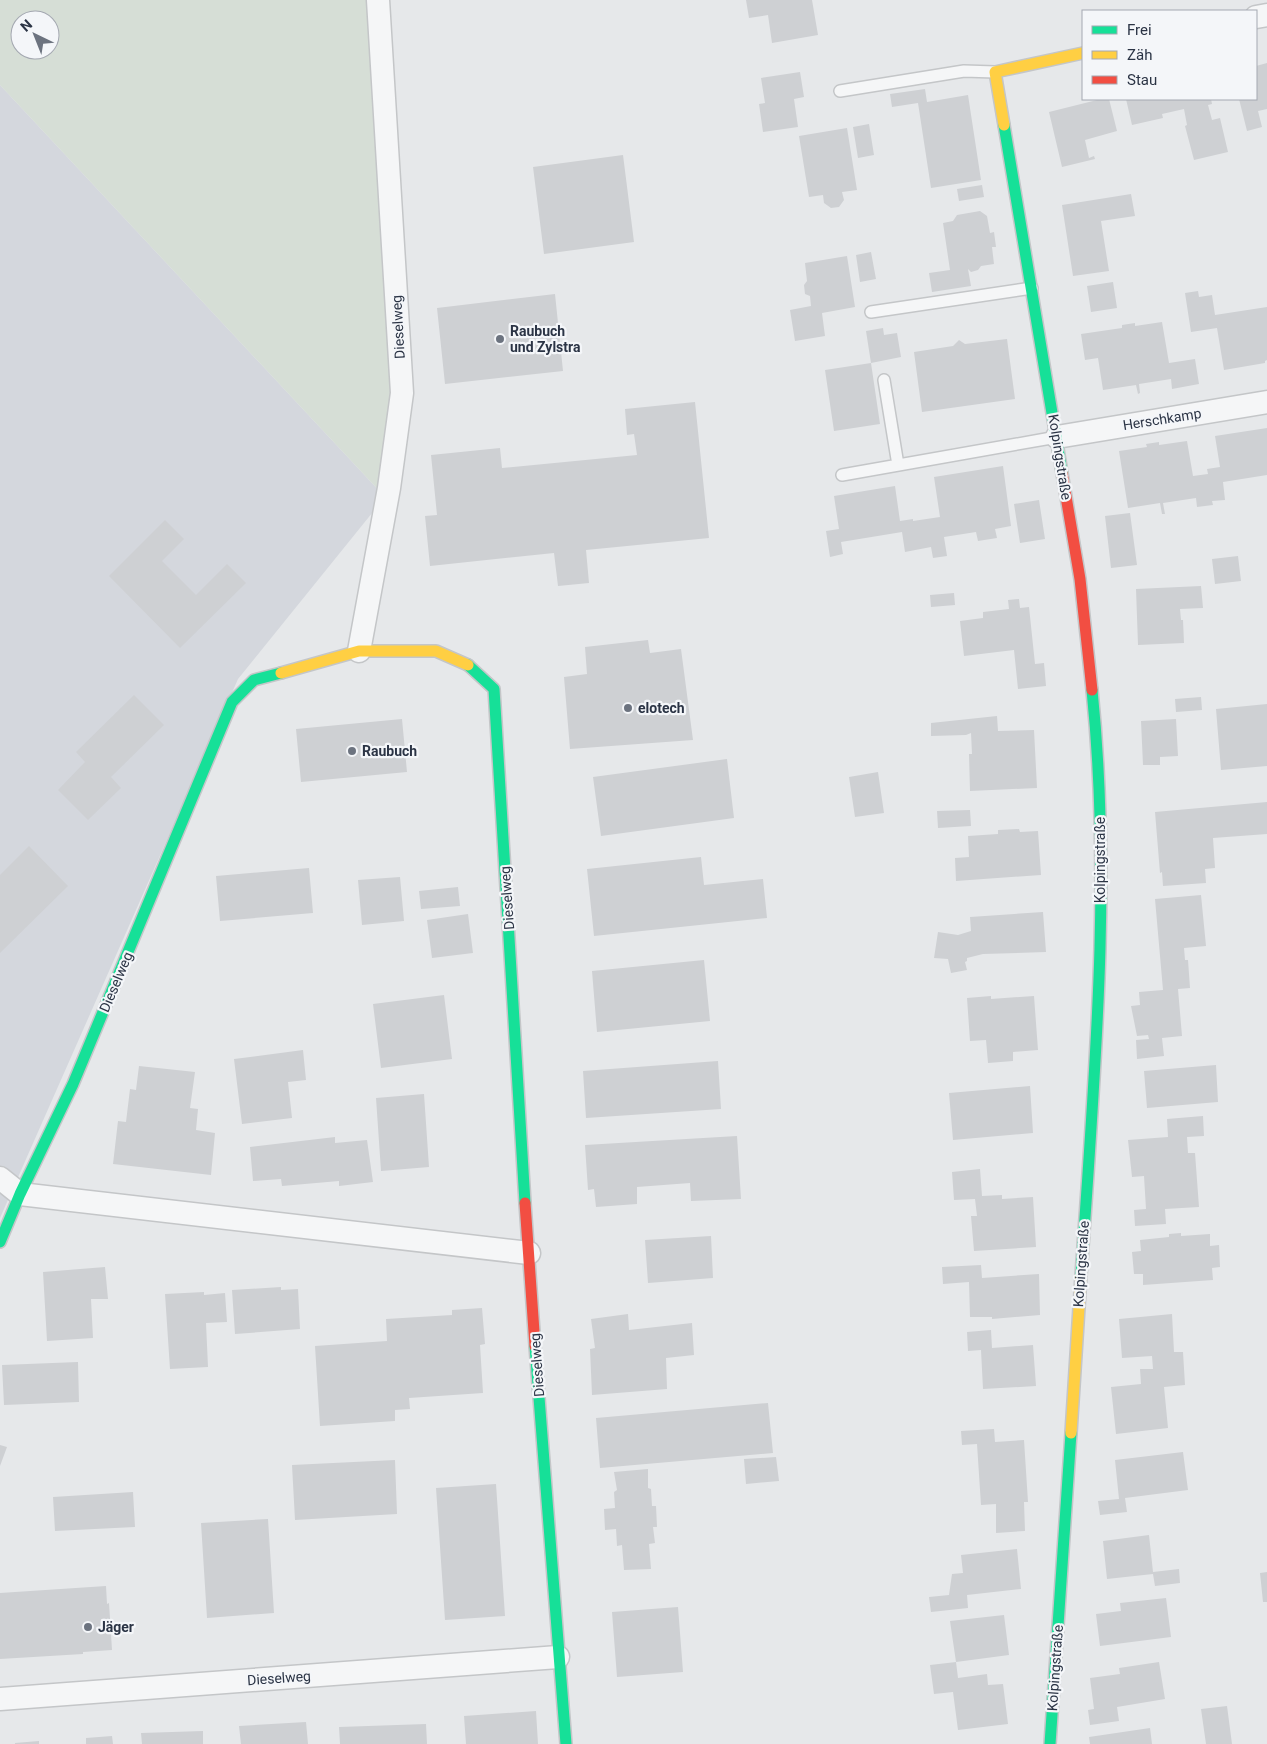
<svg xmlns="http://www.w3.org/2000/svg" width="1267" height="1744" font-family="Roboto,sans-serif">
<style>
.built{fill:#d4d7dd}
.green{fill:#d6ded6;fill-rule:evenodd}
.building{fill:#ced0d3}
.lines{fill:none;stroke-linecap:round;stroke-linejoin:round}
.lane-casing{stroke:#c4c6c8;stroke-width:14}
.street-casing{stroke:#c4c6c8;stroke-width:25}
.fast-casing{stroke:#c4c6c8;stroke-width:14}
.slow-casing{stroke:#c4c6c8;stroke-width:14}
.jam-casing{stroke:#c4c6c8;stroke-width:14}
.lane{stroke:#f5f6f7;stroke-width:11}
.street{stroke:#f5f6f7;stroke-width:22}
.fast{stroke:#16e098;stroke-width:11}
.slow{stroke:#ffcf43;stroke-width:11}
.jam{stroke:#f24e42;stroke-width:11}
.poi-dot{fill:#6c737f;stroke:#f4f6f9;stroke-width:2}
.labels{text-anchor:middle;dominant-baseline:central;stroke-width:4.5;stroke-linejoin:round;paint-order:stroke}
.street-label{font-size:14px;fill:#2b3445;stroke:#f4f6f9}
.poi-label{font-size:14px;font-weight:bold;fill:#2b3445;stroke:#f4f6f9;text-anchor:start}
</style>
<rect width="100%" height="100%" fill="#e6e8ea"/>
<path class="built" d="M0 85 385 497 238 679 0 1218Z"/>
<path class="green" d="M0 0H378L393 394 385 497 0 85ZM20 20H50V50H20Z"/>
<path class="building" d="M746 0H812L818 35 772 43 768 15 749 18Z
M1267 63V109L1258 111 1262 127 1247 131 1239 99H1256V66Z
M800 72 804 97 794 99 798 127 763 132 759 104 765 103 761 78Z
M925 89 927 102 968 95 981 180 931 188 918 103 892 107 890 94Z
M1101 99H1109L1117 131 1085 140 1089 158 1094 156 1095 159 1062 167 1049 112Z
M1126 99H1211L1212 104 1208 105 1212 120 1220 118 1228 152 1194 160 1185 126 1187 125 1184 109 1162 114 1163 118 1132 125Z
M869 124 874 155 858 158 853 127Z
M847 128 857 190 842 192 844 200 839 207 831 208 824 203 823 195 809 197 799 136Z
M623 155 634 242 544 254 533 167Z
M982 185 984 197 959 201 957 189Z
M1131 194 1135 216 1101 221 1109 271 1073 276 1062 205Z
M980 211 987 216 990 233 994 232 996 247H992L994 264 981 266 978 270 971 272 968 269 971 286 932 292 929 273 950 270 943 223 953 221 957 215Z
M871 252 876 279 860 282 856 255Z
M847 256 855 307 822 313 825 336 795 341 790 310 811 306 810 296 805 294 804 285 807 281 805 263Z
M1113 282 1117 308 1091 312 1087 286Z
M1198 291 1199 297 1212 295 1215 315 1267 307V360L1265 361V363L1224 370 1217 328 1191 332 1185 293Z
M555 294 563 371 445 384 437 308Z
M1162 322 1169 363 1195 359 1199 384 1172 389 1171 379 1139 384 1140 393 1138 394 1136 385 1103 390 1098 358 1085 360 1081 334 1122 328V325L1135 323V326Z
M883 328 884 335 897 333 901 357 871 363 880 424 834 431 825 370 871 363 866 331Z
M1007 339 1015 399 922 412 914 352 953 346 959 340 965 344Z
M695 402 709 538 586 550 589 583 558 586 554 553 430 566 425 516 437 515 431 455 500 448 502 468 637 455 634 434 627 435 625 409Z
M1267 428V475L1223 482 1225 500 1212 501 1213 505 1197 507 1196 498 1163 503 1165 514H1162L1160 503 1128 508 1119 451 1147 447 1146 444 1159 442V445L1187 441 1193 476 1208 474 1207 469 1220 467 1215 436Z
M1003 466 1011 526 995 529 997 538 978 541 976 532 944 537 947 556 933 558 931 547 905 552 902 532 841 542 843 554 830 557 826 531 839 529 834 496 895 486 900 521 913 519V521L940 517 934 477Z
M1039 500 1045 539 1020 543 1014 504Z
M1130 513 1137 565 1111 568 1105 516Z
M165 520 184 539 162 561 196 595 227 564 246 583 180 648 109 576Z
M1238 556 1241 581 1215 584 1212 559Z
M1201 586 1203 608 1180 609 1181 620H1183L1184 643 1138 645 1136 589Z
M954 593 955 605 931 607 930 595Z
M1019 599 1020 608 1029 607 1035 664 1044 663 1046 686 1018 689 1014 650 964 656 960 621 983 618V612L1009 609 1008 600Z
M648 640 650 653 681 649 693 740 570 749 564 677 587 674 585 647Z
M134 695 164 725 111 777 121 788 88 820 58 790 85 762 76 752Z
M1201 697 1202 710 1176 712 1175 699Z
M1267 704V766L1221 770 1216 709Z
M997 716 998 731 1034 730 1037 788 970 791 969 754H972L971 733 966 735 931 736V723Z
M402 719 407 772 301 782 296 729Z
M1176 719 1178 756 1160 757V765H1143L1141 721Z
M727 759 734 818 601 836 593 777Z
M878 772 884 813 855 817 849 777Z
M1267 802V834L1213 838 1215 868 1205 869 1206 883 1163 886 1162 872 1160 873 1155 812Z
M970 810 971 826 938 828 937 811Z
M1019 829 1020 832 1038 831 1041 875 956 881 955 858 969 857 968 836 998 834V830Z
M29 846 68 886 0 953V875Z
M701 857 704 885 763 879 767 918 594 936 587 869Z
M309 868 313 913 220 921 216 876Z
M400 877 404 921 362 925 358 880Z
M458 887 460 906 421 909 419 891Z
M1201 895 1206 946 1184 948 1185 960H1188L1190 988 1178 989 1182 1036 1162 1038 1164 1056 1137 1059 1136 1040 1149 1039 1148 1035 1137 1036 1131 1006 1140 1005 1139 992 1163 990 1155 899Z
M1043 912 1046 952 983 954 967 958V961L965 962 967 970 951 973 948 959 934 958 938 932 958 935 971 931 970 917Z
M468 914 473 953 432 958 427 920Z
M704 960 710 1021 597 1032 592 971Z
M444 995 452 1059 381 1068 373 1004Z
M991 996V999L1034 996 1038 1050 1013 1052V1061L988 1063 986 1040 970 1041 967 998Z
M303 1050 306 1080 288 1082 292 1118 242 1124 234 1059Z
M718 1061 721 1109 586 1118 583 1071Z
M1216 1065 1218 1102 1147 1108 1144 1071Z
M139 1066 195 1072 190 1108 198 1109 196 1130 215 1133 211 1175 113 1164 118 1121 126 1122 130 1089 136 1090Z
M1030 1086 1033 1133 953 1140 949 1093Z
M424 1094 429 1167 381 1171 376 1098Z
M1203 1116 1204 1136 1187 1137 1188 1153H1195L1199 1207 1165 1209 1166 1224 1135 1226 1134 1210 1146 1209 1144 1176 1132 1177 1128 1140 1168 1137 1167 1119Z
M737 1136 741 1199 691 1201 690 1183 637 1187V1204L596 1207 594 1189 588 1190 585 1145Z
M335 1137V1143L367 1140 373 1182 339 1186V1181L282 1186 281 1179 253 1181 250 1147Z
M980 1169 982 1196 1002 1195V1199L1033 1197 1036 1247 974 1251 971 1216H977L975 1199 954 1200 952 1172Z
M1181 1233V1236L1210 1234V1246L1219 1245 1220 1267 1212 1268 1213 1280 1143 1285V1274H1134L1132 1252 1141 1251 1140 1240 1169 1237V1234Z
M711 1236 713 1278 648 1283 645 1240Z
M981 1265 982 1278 1039 1274 1040 1315 992 1319V1317H970L969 1282 943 1284 942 1267Z
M105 1267 108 1299H91L93 1338 47 1341 43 1272Z
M281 1287V1290L298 1289 300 1329 235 1334 232 1290Z
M204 1292V1295L225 1293 227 1322 206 1323 208 1367 170 1369 165 1294Z
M482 1308 485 1344 480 1345 483 1393 409 1398 410 1409 395 1410V1421L320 1426 315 1346 387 1341 386 1319 452 1315V1310Z
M628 1314 629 1330 692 1323 694 1355 666 1358 667 1389 592 1395 590 1349 595 1348 591 1319Z
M1172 1314 1174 1352H1183L1185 1385 1164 1387 1168 1428 1116 1434 1111 1387 1141 1384 1140 1369H1153L1152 1356 1122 1358 1119 1319Z
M991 1330 992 1348 1033 1345 1036 1386 983 1389 981 1350 968 1351 967 1332Z
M78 1362 79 1402 4 1405 2 1365Z
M768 1403 773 1453 600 1468 596 1418Z
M994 1429 995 1442 1024 1440 1028 1502H1024L1025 1531 996 1533V1504L981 1505 977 1444 962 1445 961 1431Z
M0 1445 7 1447 0 1466Z
M1183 1452 1188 1490 1125 1498 1127 1512 1100 1515 1098 1501 1119 1499 1115 1460Z
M776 1457 779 1481 746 1484 744 1459Z
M395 1460 397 1514 295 1520 292 1465Z
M648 1469V1488L651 1489 652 1506H656L657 1527H653L655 1543 649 1544 651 1569 624 1570 622 1545 617 1546 616 1529 605 1530 604 1509 615 1508 614 1492 617 1490 614 1472Z
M496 1484 505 1616 445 1620 436 1488Z
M133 1492 135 1527 55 1531 53 1497Z
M268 1519 274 1613 207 1618 201 1523Z
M1149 1535 1153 1572 1179 1569 1180 1583 1155 1586 1153 1574 1107 1579 1103 1541Z
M1017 1549 1021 1589 967 1595 968 1608 931 1612 929 1597 949 1595 952 1574 963 1573 961 1555Z
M1267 1572V1602H1263L1260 1573Z
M106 1586 107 1604 109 1603 112 1650 83 1652V1654L0 1659V1593Z
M1166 1598 1171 1637 1100 1646 1096 1614 1121 1611 1120 1603Z
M678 1607 683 1672 617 1677 612 1612Z
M1004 1615 1009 1655 956 1662 958 1678 987 1674 988 1685 1003 1684 1008 1724 958 1730 953 1692 934 1694 930 1665 956 1662 950 1621Z
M1159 1662 1165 1699 1117 1707 1119 1721 1090 1725 1088 1710 1094 1709 1090 1678 1120 1674 1119 1668Z
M1227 1706 1232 1744H1206L1201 1709Z
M536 1711 538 1744H466L464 1716Z
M306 1722 308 1744H241L239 1726Z
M426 1724 427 1744H340L339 1727Z
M1150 1728 1152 1744H1090L1089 1737Z
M203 1731V1744H142L141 1733Z
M112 1736 113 1744H86V1738Z
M39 1741V1744H15V1743Z"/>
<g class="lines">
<g class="lane-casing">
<path id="lane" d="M840 91 964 71 995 72
M871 312 1032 288
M884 380 898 465
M842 475 1057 437"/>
</g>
<g class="street-casing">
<path id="street" d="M1256 17 1267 15
M1057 437 1267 402
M359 651 389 488 402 393 378 0
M0 1178 20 1194 529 1253
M0 1699 558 1657"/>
</g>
<g class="fast-casing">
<path id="fast" d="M1004 125 1062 473
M468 665 494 689 525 1203
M0 1242 20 1194 73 1084 232 702 254 680 281 673
M1081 1276C1094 1081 1112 885 1092 690
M535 1346 566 1744
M1050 1744 1071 1433"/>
</g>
<g class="slow-casing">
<path id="slow" d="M1004 125 995 72 1083 53
M281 673 359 651H436L468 665
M1071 1433 1081 1276"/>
</g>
<g class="jam-casing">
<path id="jam" d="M1062 473 1080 579 1092 690
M525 1203 535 1346"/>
</g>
<use href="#lane" class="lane"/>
<use href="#street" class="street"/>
<use href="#fast" class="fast"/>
<use href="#slow" class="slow"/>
<use href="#jam" class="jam"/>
</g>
<g class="poi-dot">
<circle cx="500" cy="339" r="5"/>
<circle cx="628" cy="708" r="5"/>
<circle cx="352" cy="751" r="5"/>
<circle cx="88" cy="1627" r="5"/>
</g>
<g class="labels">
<g class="street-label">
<text transform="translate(398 327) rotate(-93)">Dieselweg</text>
<text transform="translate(1162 419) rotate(-9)">Herschkamp</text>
<text transform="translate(1060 457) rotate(81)">Kolpingstraße</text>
<text transform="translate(1100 860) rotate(-90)">Kolpingstraße</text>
<text transform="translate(507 898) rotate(-94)">Dieselweg</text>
<text transform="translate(116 982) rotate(-67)">Dieselweg</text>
<text transform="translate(1081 1264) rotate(-86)">Kolpingstraße</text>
<text transform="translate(537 1365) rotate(-94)">Dieselweg</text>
<text transform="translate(1055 1668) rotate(-86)">Kolpingstraße</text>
<text transform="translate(279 1678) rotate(-4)">Dieselweg</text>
</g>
<g class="poi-label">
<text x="510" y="331">Raubuch<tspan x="510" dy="16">und Zylstra</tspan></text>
<text x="638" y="708">elotech</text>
<text x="362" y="751">Raubuch</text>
<text x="98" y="1627">Jäger</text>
</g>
</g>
<rect x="1082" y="10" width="175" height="90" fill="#f4f6f9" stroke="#a4a8b1"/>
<rect x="1092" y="26" width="25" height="8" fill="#16e098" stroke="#a4a8b1"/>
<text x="1127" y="35" font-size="15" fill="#2b3445">Frei</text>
<rect x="1092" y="51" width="25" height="8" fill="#ffcf43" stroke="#a4a8b1"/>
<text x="1127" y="60" font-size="15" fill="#2b3445">Zäh</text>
<rect x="1092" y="76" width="25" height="8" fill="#f24e42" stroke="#a4a8b1"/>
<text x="1127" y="85" font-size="15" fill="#2b3445">Stau</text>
<g transform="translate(35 35) rotate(317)"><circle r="24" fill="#f4f6f9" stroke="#a4a8b1"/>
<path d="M0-4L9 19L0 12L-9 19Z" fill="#6c737f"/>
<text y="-8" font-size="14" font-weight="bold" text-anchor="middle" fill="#2b3445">N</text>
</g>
</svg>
